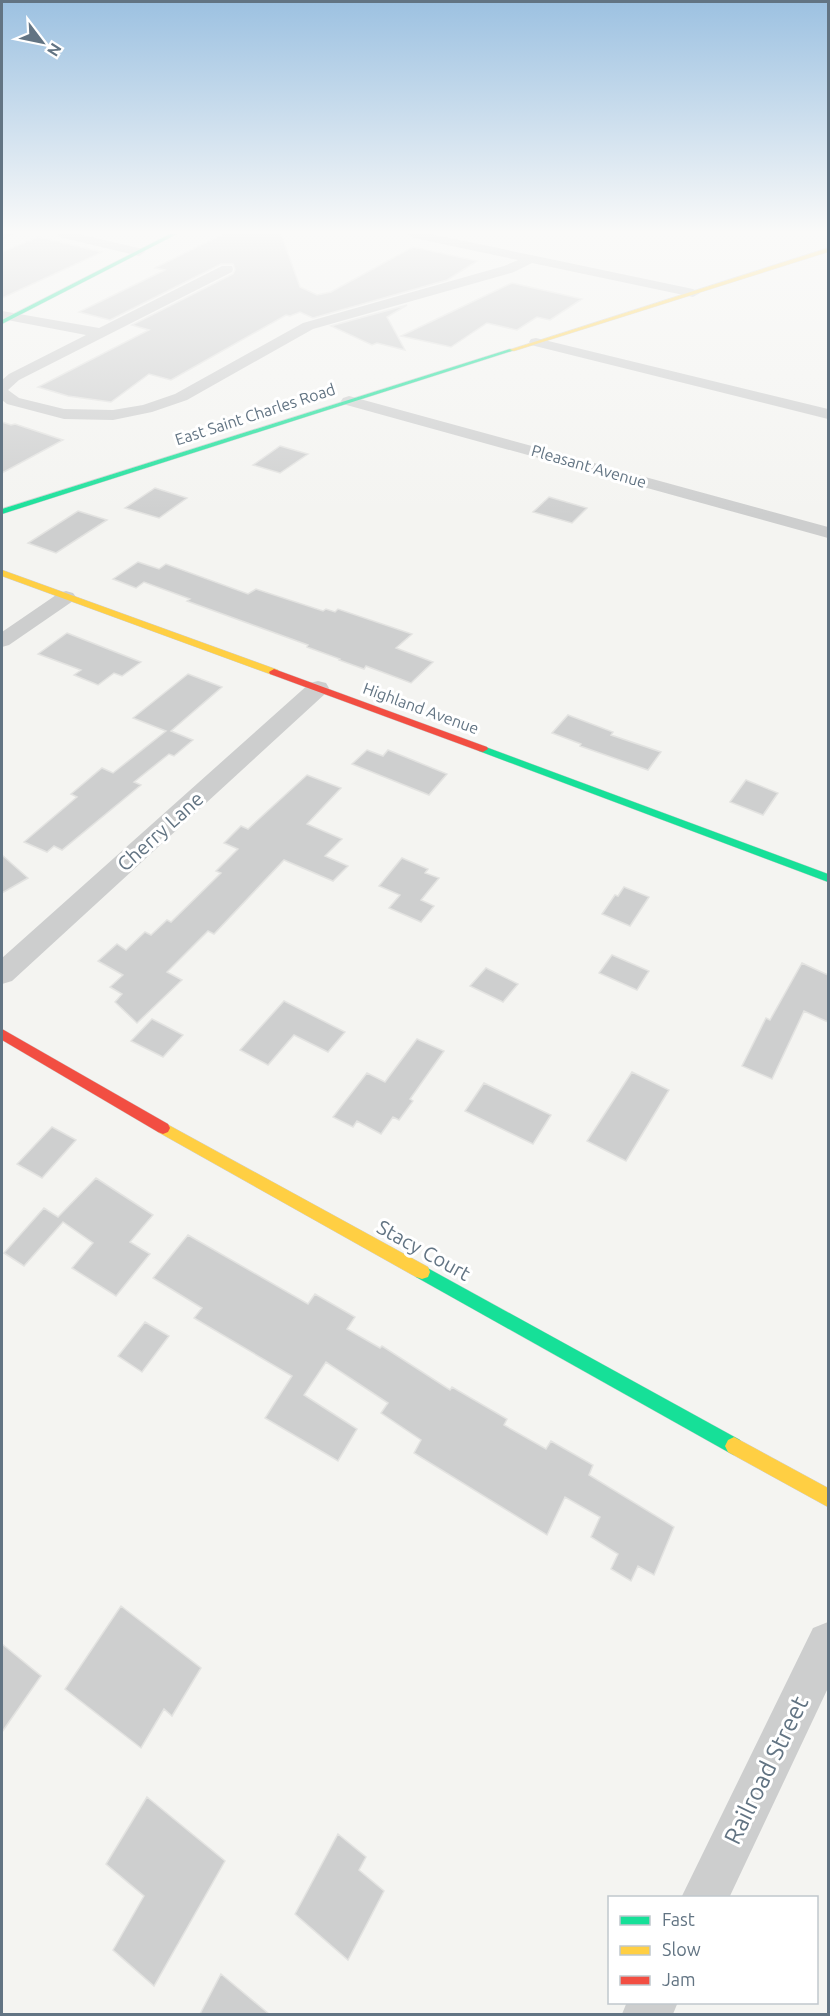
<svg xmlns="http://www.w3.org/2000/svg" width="830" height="2016" font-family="Ubuntu,sans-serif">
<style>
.building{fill:#cecfcf;stroke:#e3e3e1;stroke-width:1.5}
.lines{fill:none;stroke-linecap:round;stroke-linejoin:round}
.fast-casing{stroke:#d0d1d1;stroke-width:1}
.slow-casing{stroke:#d0d1d1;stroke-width:1}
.jam-casing{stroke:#d0d1d1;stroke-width:1}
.street{fill:#cdcece;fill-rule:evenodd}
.fast{fill:#16e098;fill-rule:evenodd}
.slow{fill:#ffcf43;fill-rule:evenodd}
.jam{fill:#f24e42;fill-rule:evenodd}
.labels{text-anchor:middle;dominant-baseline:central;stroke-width:6;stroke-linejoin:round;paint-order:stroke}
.far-street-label{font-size:16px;fill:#627483;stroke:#fff}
.street-label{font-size:20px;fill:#627483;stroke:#fff}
.near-street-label{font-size:24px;fill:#627483;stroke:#fff}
</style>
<rect width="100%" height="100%" fill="#f4f4f1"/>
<path class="building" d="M223 234H281L300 287 317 295 331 292 413 247 477 261 447 280 313 318 300 312 290 316 286 315 171 380 149 374 111 402 68 396 38 387 149 330 132 325 233 274 235 270 233 264H221L110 320 79 312 165 270 155 268Z
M38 237 102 252 2 298V252Z
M512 283 582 299 550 320 537 317 517 330 487 323 451 347 401 336Z
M407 305 387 317 405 350 377 343 372 345 331 326Z
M2 422 11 425 15 424 63 440 2 473Z
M280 446 308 454 280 473 253 465Z
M155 488 187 498 159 518 125 508Z
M549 497 587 508 572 523 533 512Z
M78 511 107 520 56 553 28 543Z
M138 562 159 569 166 564 248 594 256 589 323 611 326 609 335 612 338 609 412 634 396 648 433 662 411 683 366 666 364 669 339 660 340 659 307 647 308 645 187 601 190 599 144 582 136 588 113 579Z
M67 633 141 662 122 676 114 673 98 685 74 675 81 670 38 654Z
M188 674 222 687 171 731 193 740 174 756 169 754 134 782 141 785 62 850 54 846 47 852 24 842 77 797 71 794 102 768 113 773 166 731 133 718Z
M568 715 613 732 611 735 661 752 648 770 580 746 581 744 552 733Z
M367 750 383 756 388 750 447 774 429 795 352 764Z
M307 775 341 788 307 824 342 839 325 856 348 866 333 881 284 860 214 934 208 931 167 972 182 980 137 1023 115 1002 122 994 110 987 123 975 98 961 117 944 126 950 145 932 151 935 167 920 171 922 221 873 216 871 238 849 224 843 241 826 248 829Z
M746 780 778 793 763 815 730 802Z
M2 855 28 878 2 893Z
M402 858 428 869 425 873 439 878 421 900 434 906 421 922 389 908 400 895 379 886Z
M624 887 649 897 630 926 602 914 615 895 618 896Z
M612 955 649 971 637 990 599 973Z
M802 963 828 975V1022L804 1011 772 1079 742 1066 766 1018 770 1020Z
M486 968 518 984 503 1002 470 986Z
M284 1001 345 1032 328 1052 294 1035 268 1065 240 1050Z
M152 1019 183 1035 163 1057 131 1041Z
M417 1039 444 1051 410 1099 413 1101 399 1120 393 1117 381 1134 357 1121 353 1127 333 1117 367 1073 385 1082Z
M632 1072 669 1090 626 1161 587 1141Z
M484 1083 551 1115 533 1144 465 1111Z
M52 1127 76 1140 42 1178 17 1164Z
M96 1178 153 1215 130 1242 150 1254 116 1296 72 1268 93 1243 63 1222 24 1266 4 1253 44 1208 58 1217Z
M188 1235 308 1304 315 1294 355 1317 347 1329 380 1348 382 1346 450 1390 452 1387 507 1419 504 1425 546 1449 551 1441 593 1465 589 1475 674 1527 654 1575 638 1566 631 1581 611 1569 618 1554 591 1537 600 1517 565 1497 547 1535 414 1453 421 1440 381 1413 388 1403 326 1362 304 1395 357 1429 338 1461 265 1418 292 1376 194 1318 202 1308 153 1278Z
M145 1322 169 1336 142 1372 118 1356Z
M121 1606 201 1668 172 1716 164 1709 141 1748 65 1689Z
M2 1644 41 1676 2 1732Z
M147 1797 225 1861 154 1986 113 1950 144 1896 106 1864Z
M338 1834 366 1857 359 1870 384 1891 348 1960 295 1914Z
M221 1974 269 2014H200Z"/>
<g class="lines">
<g class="fast-casing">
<path id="fast" d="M170 234H177L2 324V320Z
M510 349 515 350 2 514V509Z
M483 746 828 874V882L479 751 478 749Z
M422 1265 740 1440 743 1446 740 1452 734 1455 728 1452 416 1277 414 1272 416 1267Z"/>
</g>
<g class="slow-casing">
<path id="slow" d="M828 248V252L514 351 509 350Z
M2 570 278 670 279 672 274 675 270 674 2 576Z
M163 1122 428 1267 430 1272 428 1277 422 1279 416 1277 158 1132 156 1128 158 1124Z
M734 1437 828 1488V1507L728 1452 725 1446 728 1440Z"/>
</g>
<g class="jam-casing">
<path id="jam" d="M274 669 487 747 488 749 483 752 479 751 270 674 269 672Z
M2 1029 168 1124 170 1128 168 1132 163 1134 158 1132 2 1040Z"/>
</g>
<path class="street" d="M2 234H14L2 240Z
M57 234H78L143 249 145 252 139 256 59 237Z
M408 234H431L693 289 700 293 693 297 532 263 514 272 313 329 187 400 152 412 113 420 64 419 7 404 2 400V380L9 374 86 335 2 319V311L99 328 222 266H232L233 269 232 272 19 380 8 390 19 398 64 409 113 410 143 405 175 394 303 323 504 266 518 260 414 238Z
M536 338 828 409V419L531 345 529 342 531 339Z
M349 396 828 527V538L343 404 341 401 343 398Z
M66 591 73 593 76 597 73 601 9 645 2 647V632L59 593Z
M318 681 326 683 329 688 326 693 12 981 2 984V958L310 683Z
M828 1622V1688L729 1898H681L813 1628Z
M627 2002H678L673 2014H622Z"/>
<use href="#fast" class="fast"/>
<use href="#slow" class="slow"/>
<use href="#jam" class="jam"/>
</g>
<linearGradient id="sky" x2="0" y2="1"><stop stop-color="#9cc1e1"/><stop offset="0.45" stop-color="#fafaf9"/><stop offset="1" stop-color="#fafaf9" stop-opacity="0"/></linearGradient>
<rect width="830" height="516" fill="url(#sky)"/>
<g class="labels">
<g class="far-street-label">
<text transform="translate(255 414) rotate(-18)">East Saint Charles Road</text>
<text transform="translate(589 466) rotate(16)">Pleasant Avenue</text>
<text transform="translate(421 708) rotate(20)">Highland Avenue</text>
</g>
<g class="street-label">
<text transform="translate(160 831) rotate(-42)">Cherry Lane</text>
<text transform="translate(424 1250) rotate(29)">Stacy Court</text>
</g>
<g class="near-street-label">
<text transform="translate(766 1770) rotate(-64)">Railroad Street</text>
</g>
</g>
<rect width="830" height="2016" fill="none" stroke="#627483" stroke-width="6"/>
<rect x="608" y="1896" width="210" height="108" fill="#ffffff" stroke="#c0c7cd" stroke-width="1.5"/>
<rect x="620" y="1916" width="30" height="9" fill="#16e098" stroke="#c0c7cd" stroke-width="1.5"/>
<text x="662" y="1926" font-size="18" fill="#627483">Fast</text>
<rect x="620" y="1946" width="30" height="9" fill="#ffcf43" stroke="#c0c7cd" stroke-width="1.5"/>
<text x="662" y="1956" font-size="18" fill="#627483">Slow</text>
<rect x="620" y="1976" width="30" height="9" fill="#f24e42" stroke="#c0c7cd" stroke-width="1.5"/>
<text x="662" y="1986" font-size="18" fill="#627483">Jam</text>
<g transform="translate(42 42) rotate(122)" stroke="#ffffff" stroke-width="4.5" paint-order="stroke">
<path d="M0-4.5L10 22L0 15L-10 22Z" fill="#627483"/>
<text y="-9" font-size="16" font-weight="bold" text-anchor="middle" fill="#627483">N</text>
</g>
</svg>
